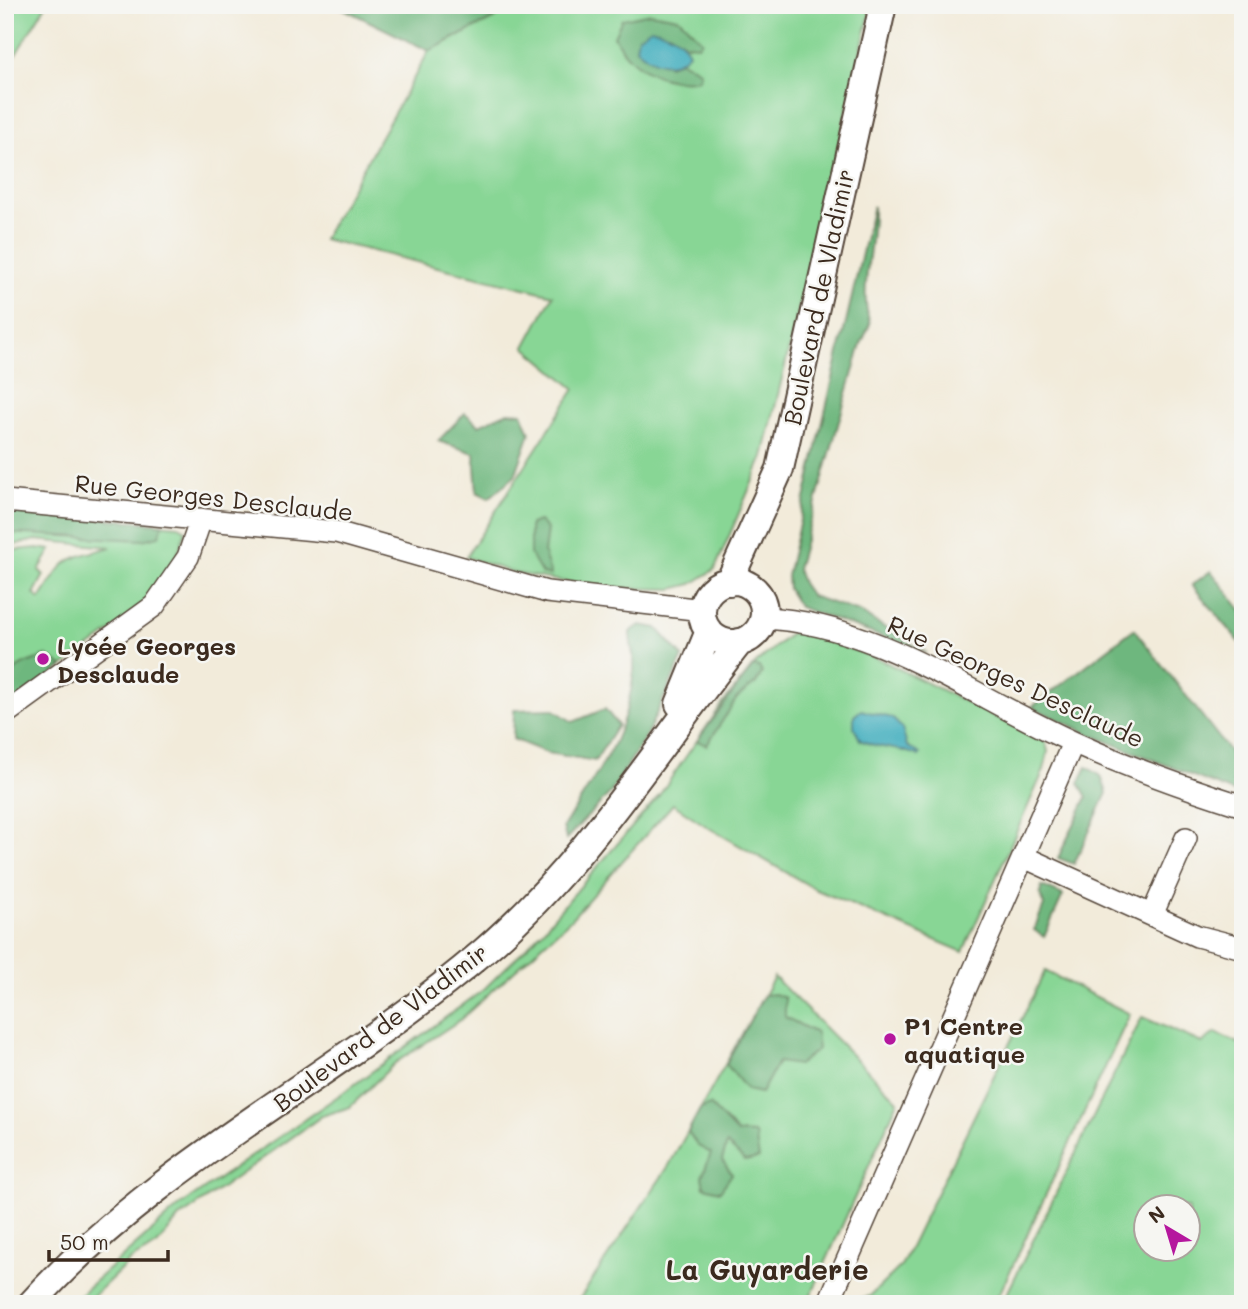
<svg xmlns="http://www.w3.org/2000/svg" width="1248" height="1309" font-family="Mali,sans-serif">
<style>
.green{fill:#88d695;stroke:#62805a;stroke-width:2;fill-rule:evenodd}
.forest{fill:#6eb77e;stroke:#54704e;stroke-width:2}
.water{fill:#40adbe;stroke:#3e6c6e;stroke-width:2}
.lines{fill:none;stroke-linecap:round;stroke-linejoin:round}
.minor-casing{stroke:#56473a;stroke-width:24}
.major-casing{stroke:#56473a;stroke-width:30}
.minor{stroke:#fff;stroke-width:21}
.major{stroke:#fff;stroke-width:26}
.poi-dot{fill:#b5179e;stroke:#f6f6f2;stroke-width:2.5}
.labels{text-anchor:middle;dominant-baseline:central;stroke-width:5;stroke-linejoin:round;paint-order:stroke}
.street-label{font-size:24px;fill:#3b2a1e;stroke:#f6f6f2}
.poi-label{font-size:24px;font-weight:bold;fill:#3b2a1e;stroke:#f6f6f2;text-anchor:start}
.quarter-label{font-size:28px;font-weight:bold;fill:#3b2a1e;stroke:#f6f6f2}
</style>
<rect width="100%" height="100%" fill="#f6f6f2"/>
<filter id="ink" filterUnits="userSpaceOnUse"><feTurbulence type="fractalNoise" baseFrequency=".0143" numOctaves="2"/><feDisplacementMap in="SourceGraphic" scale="14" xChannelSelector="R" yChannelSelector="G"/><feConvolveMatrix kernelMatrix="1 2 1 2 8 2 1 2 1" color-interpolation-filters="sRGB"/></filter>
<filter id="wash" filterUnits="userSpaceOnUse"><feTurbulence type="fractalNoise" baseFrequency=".00686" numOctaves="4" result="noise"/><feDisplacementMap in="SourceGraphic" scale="28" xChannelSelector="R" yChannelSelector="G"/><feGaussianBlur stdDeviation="1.57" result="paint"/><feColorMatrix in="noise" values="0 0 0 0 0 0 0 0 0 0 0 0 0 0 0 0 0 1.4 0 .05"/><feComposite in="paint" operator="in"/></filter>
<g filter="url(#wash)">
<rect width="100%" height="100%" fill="#f2ebda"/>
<path class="green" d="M5 5H46L5 72Z
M520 5H872L763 457 715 569 692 584 672 589 601 588 514 573 466 557 575 389 525 347 553 295 323 239 429 51Z
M5 510 179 526 186 530 173 568 140 610 5 709V551L37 548 51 550 39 570 44 575 34 594 40 599C68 555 62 561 111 547L36 540 5 547Z
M795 630 877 658 1045 741 1048 751 1044 770 963 952 817 890 709 828 673 804 571 919 460 1020 395 1063 350 1107 322 1116 178 1219 157 1245 131 1260 85 1304H69L181 1205 351 1087 483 990 535 939 658 797 723 703 755 664Z
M1045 971 1130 1014 1000 1293 988 1304H851L854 1300 870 1296 901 1266Z
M774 977 898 1101 807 1304H576L668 1167Z
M1142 1017 1202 1043 1215 1033 1243 1045V1304H1002ZM1146 1208H1188V1250H1146Z"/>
<path class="forest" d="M336 5H520L429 51Z
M650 13 679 18 702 41 698 45 686 44 669 33 668 65 681 61 700 71 699 79C664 86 629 67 614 36L622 19Z
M873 206C875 244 858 288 870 324L861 344 797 569 802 583 811 596 859 612 927 653 799 607 788 589 787 576Z
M508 412 522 413 530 433 515 476 489 498 477 492 474 453 438 441 465 413 479 425Z
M5 510 163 524 159 536 142 540 5 533Z
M539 521 547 529 544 553 551 575 542 574 530 554V524Z
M1211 571 1243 612V646L1192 585Z
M640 625 657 628 683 657 646 736 611 792 566 839 563 827C598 771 627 738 634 670 635 657 630 645 630 632Z
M1134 629 1242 767 1243 796 1089 734 1032 707Z
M47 656 63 666 5 709C5 670 12 667 47 656Z
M753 666 759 667 762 673 756 683 737 698 707 745 697 741Z
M553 709 573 722 605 709 618 725 595 761 547 753 513 739 514 710Z
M1087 767 1101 776 1107 793 1074 864 1058 858 1087 797 1079 783Z
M1042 886 1063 895 1044 937 1034 930 1044 905 1040 894Z
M775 994 785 998V1017L816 1033 818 1049 798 1065 778 1062 761 1093 747 1090 726 1064 764 995Z
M710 1105 737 1133 755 1134 759 1158 745 1161 727 1144 722 1160 732 1174 720 1191 704 1187 702 1177 711 1153 698 1146 688 1132 700 1109Z"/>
<path class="water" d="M651 28C667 32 683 37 689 53 672 71 652 64 636 48L638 37Z
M861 710 892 718 902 728 907 746 920 754 919 756C900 747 880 750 860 740L854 727V716Z"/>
</g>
<g filter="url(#ink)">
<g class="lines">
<g class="minor-casing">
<path id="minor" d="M5 501 336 532 547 592 703 610
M764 618C877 623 973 697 1073 742 1127 767 1186 788 1243 806
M5 714 154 606 188 557 201 519
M1024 857 1197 936 1243 948
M1152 915 1186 838
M828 1304 1073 743"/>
</g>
<g class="major-casing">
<path id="major" d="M702 612a31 31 0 1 1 62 0a31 31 0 1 1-62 0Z
M729 582 780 469 883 5
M679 704 709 631
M31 1304C160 1160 339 1076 484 951 586 863 657 747 740 642"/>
</g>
<use href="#minor" class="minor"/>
<use href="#major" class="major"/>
</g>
</g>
<g class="poi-dot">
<circle cx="43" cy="659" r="7"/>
<circle cx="890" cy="1039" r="7"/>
</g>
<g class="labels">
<g class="street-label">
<text transform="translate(818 297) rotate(-78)">Boulevard de Vladimir</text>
<text transform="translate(214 497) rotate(6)">Rue Georges Desclaude</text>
<text transform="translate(1016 681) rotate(25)">Rue Georges Desclaude</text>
<text transform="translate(380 1027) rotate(-37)">Boulevard de Vladimir</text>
</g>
<g class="poi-label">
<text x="57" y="645">Lycée Georges<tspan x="57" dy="28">Desclaude</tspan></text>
<text x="904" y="1025">P1 Centre<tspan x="904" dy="28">aquatique</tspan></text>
</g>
<g class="quarter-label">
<text x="767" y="1269">La Guyarderie</text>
</g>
</g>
<rect width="1248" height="1309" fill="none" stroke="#f6f6f2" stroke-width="28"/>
<g transform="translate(1167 1228) rotate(322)"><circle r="33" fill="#f6f6f2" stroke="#aba49d" stroke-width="2"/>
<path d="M0-5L12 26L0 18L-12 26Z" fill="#b5179e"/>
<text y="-10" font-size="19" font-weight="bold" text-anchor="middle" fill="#3b2a1e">N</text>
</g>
<path d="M49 1250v10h119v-10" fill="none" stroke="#3b2a1e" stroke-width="3.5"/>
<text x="60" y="1250" font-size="21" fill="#3b2a1e" stroke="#f6f6f2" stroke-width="5" paint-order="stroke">50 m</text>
</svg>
